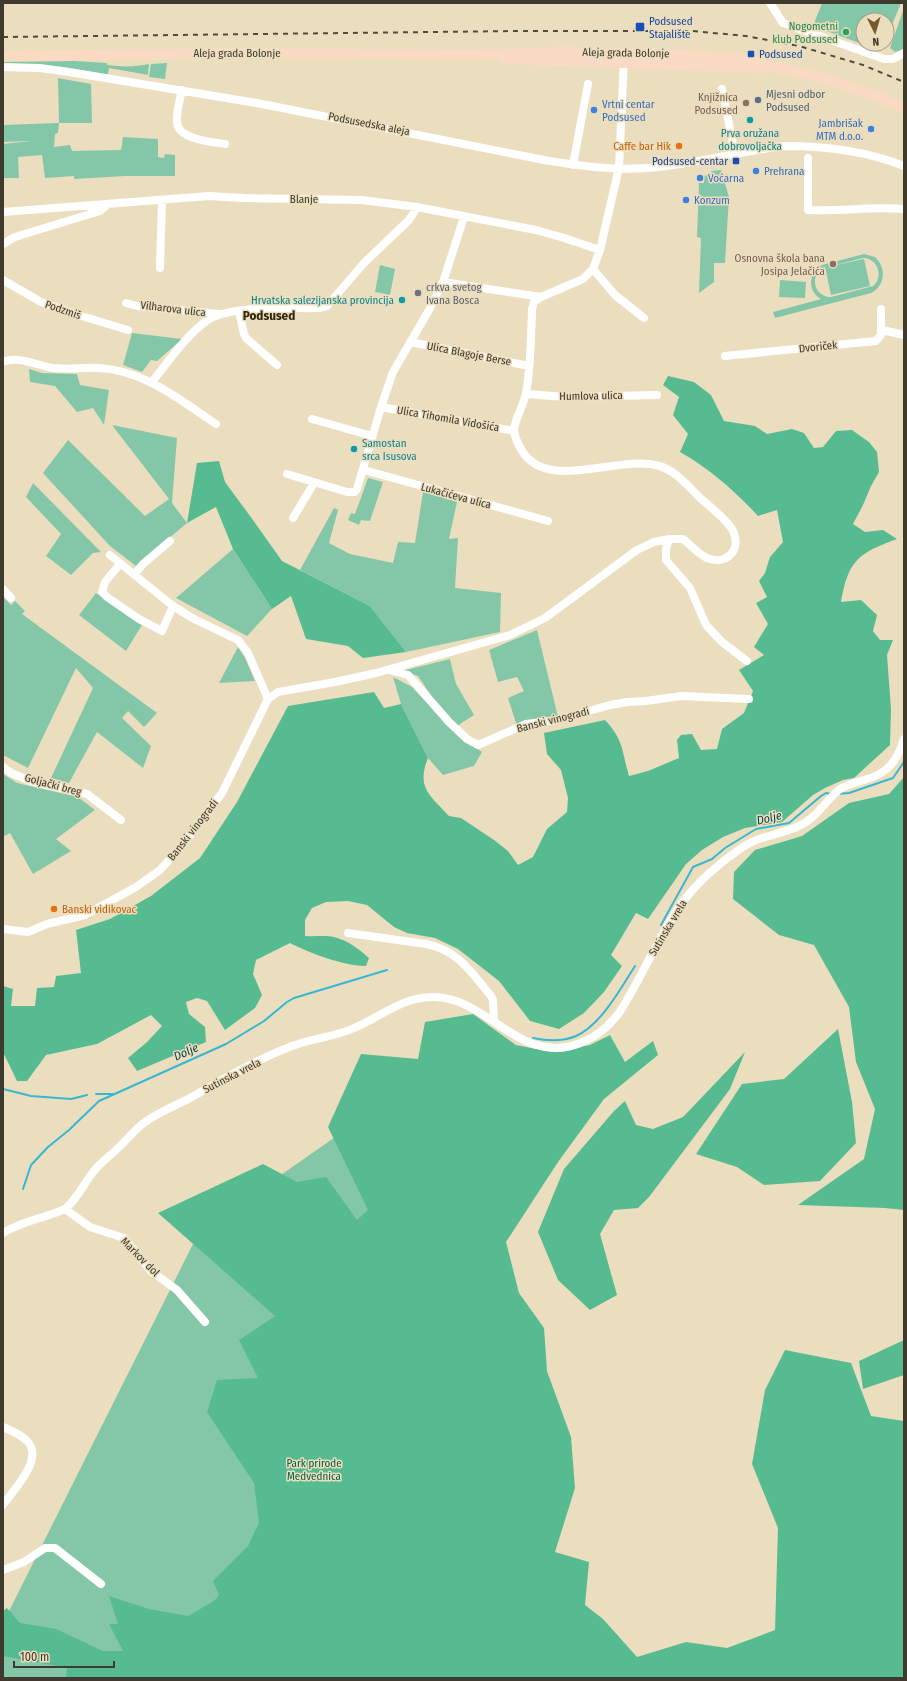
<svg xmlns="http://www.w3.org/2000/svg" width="907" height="1681" font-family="'Fira Sans Condensed',sans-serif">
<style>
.green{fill:#84c7a8;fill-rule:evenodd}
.forest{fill:#57bb91}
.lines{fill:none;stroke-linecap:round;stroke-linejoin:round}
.stream{stroke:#37b7d1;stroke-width:2}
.minor{stroke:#fff;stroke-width:8}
.major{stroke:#fbdac3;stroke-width:10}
.rail{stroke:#514b3c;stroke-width:2;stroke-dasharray:5 5;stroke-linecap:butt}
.transit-dot{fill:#1a4fb4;stroke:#ebdebf;stroke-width:1.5}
.leisure-dot{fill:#2e9e5b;stroke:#ebdebf;stroke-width:1.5}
.service-dot{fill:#5c6f8a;stroke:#ebdebf;stroke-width:1.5}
.education-dot{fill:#8d6e63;stroke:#ebdebf;stroke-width:1.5}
.shop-dot{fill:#3f7fe0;stroke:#ebdebf;stroke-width:1.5}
.culture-dot{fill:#0f9aa8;stroke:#ebdebf;stroke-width:1.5}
.food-dot{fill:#e8710a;stroke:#ebdebf;stroke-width:1.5}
.worship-dot{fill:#6b7280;stroke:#ebdebf;stroke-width:1.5}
.labels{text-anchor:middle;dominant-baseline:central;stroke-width:3;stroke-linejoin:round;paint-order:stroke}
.transit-label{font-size:11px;fill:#164399;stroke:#ebdebf;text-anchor:start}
.leisure-label{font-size:11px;fill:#27864d;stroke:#ebdebf;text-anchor:end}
.street-label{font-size:11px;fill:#3f3a2d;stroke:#ebdebf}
.service-label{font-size:11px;fill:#4e5e75;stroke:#ebdebf;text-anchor:start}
.education-label{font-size:11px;fill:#785e54;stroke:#ebdebf;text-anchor:end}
.shop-label{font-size:11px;fill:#366cbe;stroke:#ebdebf;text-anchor:start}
.culture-label{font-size:11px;fill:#0d838f;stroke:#ebdebf}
.food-label{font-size:11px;fill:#c56008;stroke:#ebdebf;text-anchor:end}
.worship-label{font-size:11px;fill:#5b616d;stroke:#ebdebf;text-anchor:start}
.park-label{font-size:11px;fill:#05593e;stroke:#ebdebf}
.water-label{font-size:12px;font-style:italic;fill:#023d48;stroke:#ebdebf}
.quarter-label{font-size:13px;font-weight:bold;fill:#32280d;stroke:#ebdebf}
</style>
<rect width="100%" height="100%" fill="#ebdebf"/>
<path class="green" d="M822 3H901L887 37V20H863V44H884L881 51 813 26Z
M904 8V49L895 52 890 48Z
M3 62 74 61 107 63V65C122 67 135 67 149 64L148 75 109 68 108 74 106 75 3 64Z
M167 63 165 79 149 77 151 64Z
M58 78 91 84 92 123H59L58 133 55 134 54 147 70 145 72 151 121 150 123 137 158 139V157L164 158 165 154 175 155V176H125L74 179V176L45 178 42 155 18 157 19 178H3V144L31 141 3 142V125L59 123Z
M721 170 729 197 725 263H714V282L699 293 701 238 697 237 699 183H704V176L712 174 711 171Z
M864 254 875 257C887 268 885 286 871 293L775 318 773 312 821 299C807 291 808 274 822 265ZM863 258C878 258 884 277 873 286L831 297C813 297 809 274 825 267L831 295 870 286 864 259 832 266Z
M380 265 395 269 390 295 375 292Z
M780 280 806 282 805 298 779 297Z
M132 333 182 339 157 361 151 360 142 372 123 365Z
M29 369 42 373 77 374 80 385 109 390 104 425 93 408 77 412 55 386 30 382Z
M112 425 177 438 172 503 187 523 136 566 110 546 43 473 68 440 145 516 169 499Z
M368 478 383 482 370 521 361 520 359 525 348 520 351 513 355 514Z
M33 483 101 552 93 553 71 575 46 556 61 534 26 497Z
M423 492 457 502 449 539 458 538 455 588 501 593 500 632 406 652 370 606 300 570 334 508 338 510 329 543 350 554 393 563 398 542 415 543Z
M233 549 272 609 247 636 176 598Z
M96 593 142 625 126 651 79 615Z
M3 597 11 605 15 601 25 611 22 614 157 713 144 727 128 711 122 718 151 746 143 768 97 732 69 783 51 778 93 688 76 668 28 768 3 755Z
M537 630 558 717 517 726 508 698 524 691 517 677 498 682 489 650Z
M238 647 245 658 255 681 219 683Z
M450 659 456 684 474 715 457 726 437 704 418 676 402 671Z
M393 677 412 687 459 737 482 752 474 766 443 775 428 758 401 704Z
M3 774 17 783 78 797 95 810 56 839 71 851 33 874 10 833 3 837Z
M371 1112 547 1626 636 1666 711 1678H3V1623L199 1232Z"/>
<path class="forest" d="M668 376 694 382 711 395 724 421 755 426 767 434 792 429 804 433 814 448 823 447 836 431 852 430 869 442 877 452 879 472 871 486 863 505 853 524 865 532 883 530 897 539C859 553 848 560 841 602L861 600 877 615 873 631 880 640H893L887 655 891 709 890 745 854 778 843 780 825 788 813 795 782 822 745 828 723 837 702 850 686 864 648 919 636 913 611 955 622 966 604 992 584 1013 559 1029 530 1021 499 981 458 949 435 938 407 933 394 927 367 905 348 901 326 902 312 908 305 920V936C314 937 325 935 334 937 347 940 359 949 369 958L366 966C344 966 309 953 290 943L256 960 253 974 262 995 255 1008 225 1030 207 1001 197 998 186 1002 189 1014 205 1027 206 1042 137 1071 128 1058 147 1042 162 1026 151 1015 97 1044 46 1055 27 1081H17L3 1052V986L13 989 11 1006H35L37 988 54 987 56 976 81 973 76 930 110 919 151 896 200 858 237 802 288 706 374 692 384 708 401 704 428 758C416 788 430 795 449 816L461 818 494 840 508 851 518 865 533 857 547 829 567 812 568 798 561 770 547 754 544 733 605 720C624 740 622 752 629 776L648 771 679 758 677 740 681 735 692 734 701 750 717 749 722 729 744 713 753 691 739 670 764 655 754 647 768 624 756 603 767 597 759 581 765 573 770 557 783 542 777 510 758 516C735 491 710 469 680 452L688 434 673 415 679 397 663 385Z
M219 461 225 482 253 520 282 561 370 606 406 652 363 658 348 646 306 639 291 596 272 609 233 549 216 507 187 523 197 463Z
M904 777V1210L885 1208 798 1205 864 1159 875 1109 856 1062 849 1007 814 945 779 935 733 899 734 872 755 850 802 836 849 803 889 794Z
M473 1014 516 1045 551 1052 590 1045 610 1035 625 1062 653 1041 658 1055 604 1099 558 1162 506 1242 519 1293 544 1328 547 1371 571 1437 575 1488 555 1552 589 1562 585 1605 603 1619 637 1657 686 1642 727 1648 775 1630 778 1528 752 1464 765 1390 785 1350 851 1363 871 1416 904 1421V1678H66L67 1668 3 1656V1611L7 1608 20 1623 56 1629 103 1651H123L109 1624H118L109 1596 149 1609 188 1616 214 1601 219 1595 213 1581 248 1546 259 1523 254 1483 207 1412 217 1380 258 1378 239 1340 275 1316 158 1213 263 1164 297 1182 326 1177 357 1220 368 1210 328 1127 361 1054 418 1059 425 1022Z
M838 1029 852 1102 856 1143 820 1181 764 1185 737 1167 696 1154 742 1084 784 1079Z
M745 1052 730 1089 649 1197 638 1208 614 1210 600 1234 617 1295 590 1310 558 1280 538 1232 564 1169 614 1111 625 1101 636 1125 653 1129 683 1117Z
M904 1340V1375L863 1389 859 1361Z"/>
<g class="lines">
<path class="stream" d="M837 794 849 793 893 778 904 762
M661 925 693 867 712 859 725 848 756 829 789 823 821 796 826 793 831 794
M533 1038C547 1041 562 1042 576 1036 601 1025 621 988 635 966
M3 1089 31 1096 71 1099 87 1095
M96 1094H114
M23 1189 31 1165 48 1147 69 1130 99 1101 226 1044 264 1021 287 1002 294 998 387 970"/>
<path class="minor" d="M770 3 783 23 884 59H893L904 53
M3 67 40 68 69 72 257 103 544 160C577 165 612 171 647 168 693 165 738 151 785 146 825 146 866 151 904 166
M722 89 735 154
M182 90C180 100 176 112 177 122 177 139 212 142 225 144
M808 158V210C840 212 872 206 904 209
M573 165 588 84
M3 212 209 196 243 198 362 200 417 207 536 230 561 237 600 250
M3 244 15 237 100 211 107 205
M160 268 162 200
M593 269 615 295 644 318
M3 280 41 302 78 315 128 330
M443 282 541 297
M126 303 137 306 219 314
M239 311 244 334 246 338 277 365
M882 330 904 335
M410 342 529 366
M725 356 876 341 881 335V309
M3 362C16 355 39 366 53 368 69 370 84 367 99 368 144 370 180 400 216 424
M152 382C168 362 184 338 205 322 229 304 289 309 319 308L327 306 364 263 409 220 417 207
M526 394 566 397 657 395
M381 407 514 431
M312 419 372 436
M364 470 548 521
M287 474 347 492H355L357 489 381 407 393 372 429 310 443 282 464 217
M293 518 314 483
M669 539 666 549V560L690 588 706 625 722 642 747 661
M110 555 173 606 194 619 238 640 248 653 268 699
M120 564 105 582 102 592 107 597 139 619 162 631 173 606
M134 575 143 564 170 541
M3 589 11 598
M389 670 408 675 449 722 467 739 478 745 526 724 557 720 610 705 628 702 646 701 681 696 749 699
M3 767 11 773 33 782 87 794 121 820
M3 929 28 932 47 924 85 915 136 887 160 870 181 847 222 793 268 699 278 692 335 682 376 673 510 635 545 618 637 550 654 542 669 539H683C691 545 698 554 707 558 726 566 742 550 733 531 728 520 709 506 699 497 688 486 675 470 659 466 618 454 549 493 522 451 519 446 515 437 514 431 514 420 524 405 526 393 531 366 531 337 532 309L534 302 541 297 583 279 593 269 600 250 619 168 624 58
M348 933 426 944C458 950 471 972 491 996L493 1000 494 1021
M65 1209 90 1227 124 1238 151 1271 177 1290 205 1322
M3 1233C17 1224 34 1220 49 1215 54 1213 62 1211 66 1208 78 1198 84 1183 94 1171 100 1163 110 1156 117 1149 125 1142 132 1133 140 1126 154 1114 173 1107 190 1098 224 1079 259 1058 295 1045 314 1038 335 1037 354 1028 374 1020 391 1006 412 1000 483 979 513 1072 583 1042 597 1036 610 1025 619 1013 641 979 656 941 679 907 695 884 717 865 740 849 757 836 779 835 799 826 817 818 824 802 839 790 846 784 856 783 864 780 887 774 897 762 904 739
M3 1427C10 1430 19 1434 25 1439 47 1457 14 1489 3 1505
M3 1570 24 1562 45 1548H55L101 1584"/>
<path class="major" d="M3 56 258 53 471 55 564 52 681 55 734 58 793 71 830 80 880 98 904 108
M506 59 764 68"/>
<path class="rail" d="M3 37 518 31H692L746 36 799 46 863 65 904 82"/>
</g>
<g class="transit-dot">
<rect x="635" y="22" width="10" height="10" rx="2"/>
<rect x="747" y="50" width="8" height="8" rx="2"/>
<rect x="732" y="157" width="8" height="8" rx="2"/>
</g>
<circle class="leisure-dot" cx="846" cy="32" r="4"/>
<circle class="service-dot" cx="758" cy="100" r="4"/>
<g class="education-dot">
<circle cx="746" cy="103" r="4"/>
<circle cx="833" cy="264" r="4"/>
</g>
<g class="shop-dot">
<circle cx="594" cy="110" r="4"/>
<circle cx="871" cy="129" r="4"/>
<circle cx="756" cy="171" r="4"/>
<circle cx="700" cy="178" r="4"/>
<circle cx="686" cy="200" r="4"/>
</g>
<g class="culture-dot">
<circle cx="750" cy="120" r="4"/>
<circle cx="402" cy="300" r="4"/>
<circle cx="354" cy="449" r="4"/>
</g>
<g class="food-dot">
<circle cx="679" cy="146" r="4"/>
<circle cx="54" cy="909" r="4"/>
</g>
<circle class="worship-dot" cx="418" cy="293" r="4"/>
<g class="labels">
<g class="transit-label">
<text x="649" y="21">Podsused<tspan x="649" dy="13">Stajalište</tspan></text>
<text x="759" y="54">Podsused</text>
<text x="728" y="161" text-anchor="end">Podsused-centar</text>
</g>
<g class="leisure-label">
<text x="838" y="26">Nogometni<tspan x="838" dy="13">klub Podsused</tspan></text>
</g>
<g class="street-label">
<text x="237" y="53">Aleja grada Bolonje</text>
<text transform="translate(626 53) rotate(1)">Aleja grada Bolonje</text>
<text transform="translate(369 124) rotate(11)">Podsusedska aleja</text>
<text x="304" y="199">Blanje</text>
<text transform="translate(173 309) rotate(7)">Vilharova ulica</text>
<text transform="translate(63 310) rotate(19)">Podzmiš</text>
<text transform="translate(818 347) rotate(-6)">Dvoriček</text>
<text transform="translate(469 354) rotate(11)">Ulica Blagoje Berse</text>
<text transform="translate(591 396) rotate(-1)">Humlova ulica</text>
<text transform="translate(448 419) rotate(10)">Ulica Tihomila Vidošića</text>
<text transform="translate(456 496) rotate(15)">Lukačićeva ulica</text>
<text transform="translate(553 720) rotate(-14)">Banski vinogradi</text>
<text transform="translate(53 785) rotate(15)">Goljački breg</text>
<text transform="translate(193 830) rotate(-52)">Banski vinogradi</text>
<text transform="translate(668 928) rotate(-59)">Sutinska vrela</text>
<text transform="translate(232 1076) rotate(-27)">Sutinska vrela</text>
<text transform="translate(140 1257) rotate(45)">Markov dol</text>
</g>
<g class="service-label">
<text x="766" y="94">Mjesni odbor<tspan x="766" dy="13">Podsused</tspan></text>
</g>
<g class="education-label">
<text x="738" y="97">Knjižnica<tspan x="738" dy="13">Podsused</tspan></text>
<text x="825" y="258">Osnovna škola bana<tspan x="825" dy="13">Josipa Jelačića</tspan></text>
</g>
<g class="shop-label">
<text x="602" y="104">Vrtni centar<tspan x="602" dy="13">Podsused</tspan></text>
<text x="863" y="123" text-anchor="end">Jambrišak<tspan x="863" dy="13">MTM d.o.o.</tspan></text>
<text x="764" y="171">Prehrana</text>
<text x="708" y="178">Voćarna</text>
<text x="694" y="200">Konzum</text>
</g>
<g class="culture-label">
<text x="750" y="133">Prva oružana<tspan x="750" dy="13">dobrovoljačka</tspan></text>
<text x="394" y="300" text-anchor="end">Hrvatska salezijanska provincija</text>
<text x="362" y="443" text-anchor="start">Samostan<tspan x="362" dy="13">srca Isusova</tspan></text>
</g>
<g class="food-label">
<text x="671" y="146">Caffe bar Hik</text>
<text x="62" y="909" text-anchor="start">Banski vidikovac</text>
</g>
<g class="worship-label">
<text x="426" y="287">crkva svetog<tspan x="426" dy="13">Ivana Bosca</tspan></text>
</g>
<g class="park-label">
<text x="314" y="1463">Park prirode<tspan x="314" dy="13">Medvednica</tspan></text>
</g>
<g class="water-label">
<text transform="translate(769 818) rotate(-13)">Dolje</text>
<text transform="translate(186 1052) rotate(-24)">Dolje</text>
</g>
<g class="quarter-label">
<text x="269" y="315">Podsused</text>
</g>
</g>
<rect width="907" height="1681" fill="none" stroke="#3f3a2d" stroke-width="8"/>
<g transform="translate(875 32) rotate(175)"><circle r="19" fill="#ebdebf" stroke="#a69c85"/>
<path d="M0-3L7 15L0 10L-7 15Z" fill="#755b2c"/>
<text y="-6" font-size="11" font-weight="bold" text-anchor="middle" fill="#3f3a2d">N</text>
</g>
<path d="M14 1661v6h100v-6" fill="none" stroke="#3f3a2d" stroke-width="2"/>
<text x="20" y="1661" font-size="12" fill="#3f3a2d" stroke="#ebdebf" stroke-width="3" paint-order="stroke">100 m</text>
</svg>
